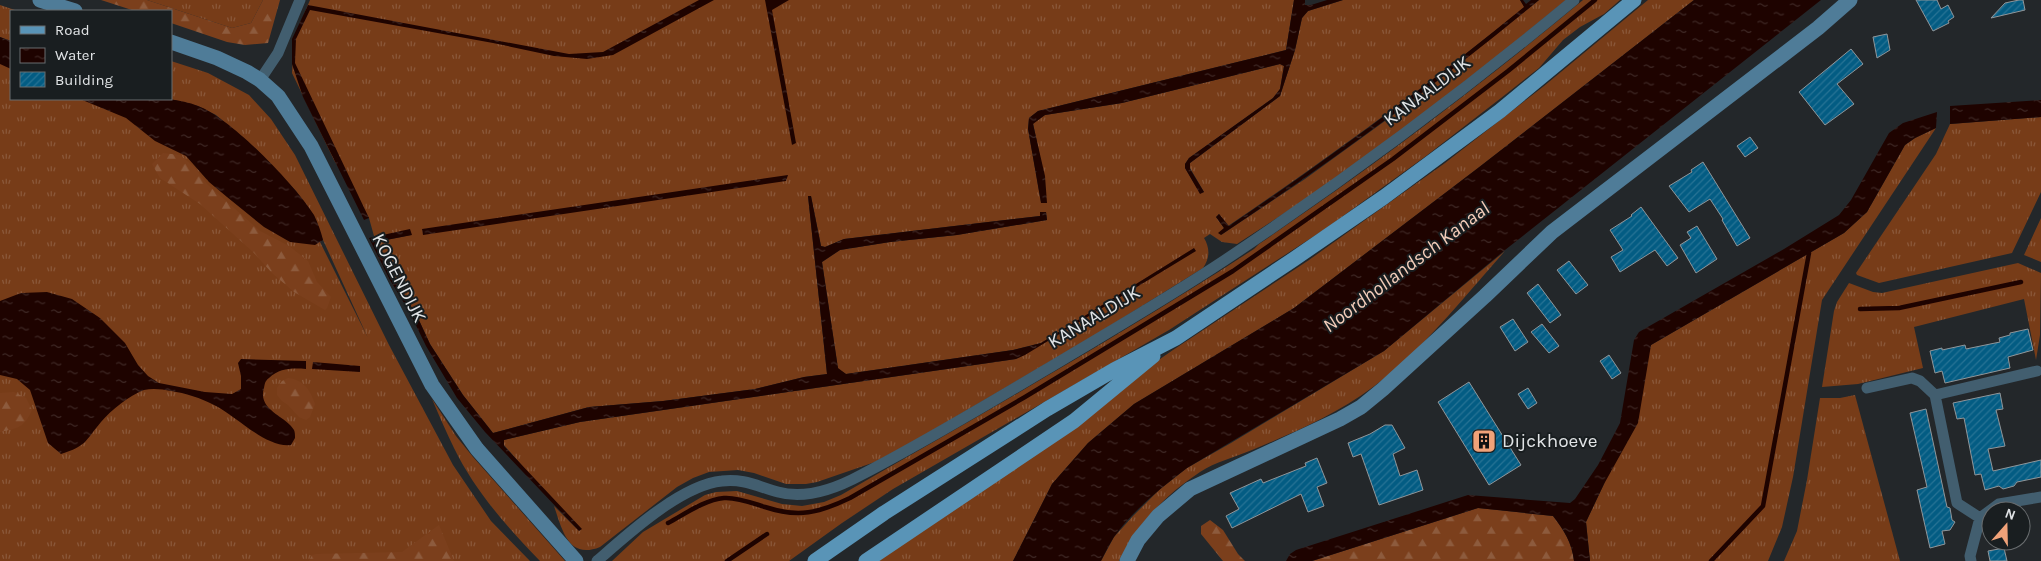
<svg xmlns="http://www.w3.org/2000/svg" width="2041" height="561" font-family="Karla,sans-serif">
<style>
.grass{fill:url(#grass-tufts)}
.forest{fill:url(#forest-firs)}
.water{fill:url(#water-ripples)}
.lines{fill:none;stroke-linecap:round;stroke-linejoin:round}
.stream{stroke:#1e0300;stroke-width:4.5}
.building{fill:url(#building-hatch);stroke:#90969a}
.street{stroke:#425e6f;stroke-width:11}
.secondary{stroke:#4f7c98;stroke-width:15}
.primary{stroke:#5994b7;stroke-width:15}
.labels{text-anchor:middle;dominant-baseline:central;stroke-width:4;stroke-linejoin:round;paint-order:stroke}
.street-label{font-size:19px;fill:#e1e4e6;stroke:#191e20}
.poi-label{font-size:19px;fill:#e1e4e6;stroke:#191e20;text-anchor:start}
.water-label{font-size:20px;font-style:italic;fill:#f3cdba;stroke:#191e20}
</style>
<defs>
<pattern id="grass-tufts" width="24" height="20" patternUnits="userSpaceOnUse" patternTransform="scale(1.25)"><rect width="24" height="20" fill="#773c18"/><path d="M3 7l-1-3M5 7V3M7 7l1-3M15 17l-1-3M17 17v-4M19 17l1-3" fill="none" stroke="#8a583a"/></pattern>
<pattern id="forest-firs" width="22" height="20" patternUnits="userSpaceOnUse" patternTransform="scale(1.25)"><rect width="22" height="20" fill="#7b3f1c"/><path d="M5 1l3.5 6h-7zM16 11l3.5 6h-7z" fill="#8d5b3d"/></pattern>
<pattern id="water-ripples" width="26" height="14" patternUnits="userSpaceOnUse" patternTransform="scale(1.25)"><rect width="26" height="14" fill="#1e0300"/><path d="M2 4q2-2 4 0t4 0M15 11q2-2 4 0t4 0" fill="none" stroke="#3e2825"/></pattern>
<pattern id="building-hatch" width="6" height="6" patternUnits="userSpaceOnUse" patternTransform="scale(1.25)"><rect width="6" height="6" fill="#035c83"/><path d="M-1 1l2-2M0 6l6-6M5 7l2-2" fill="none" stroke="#277395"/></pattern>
</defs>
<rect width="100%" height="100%" fill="#23272a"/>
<path class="grass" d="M147 0H263L251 23 232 28Z
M310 0H1294L1286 50 1038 111 1029 118 1028 129 1041 202 1046 203 1044 176 1033 123 1045 115 1122 103 1280 64 1284 66 1280 89 1273 98 1189 158 1185 164V168L1200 193 1204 192 1190 168V163L1280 96 1295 50 1302 18 1308 11 1343 0H1520L1525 7C1429 84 1330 157 1228 226L1219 214 1216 217 1224 228 1221 235 1305 179 1407 105 1539 0H1566L1506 49 1419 117 1312 195 1237 244 1222 242 1210 234 1204 238C1210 248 1210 258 1203 268L1100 332 916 440 875 462 817 482 806 484H786L754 473 738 470 709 472 693 478 677 487 600 547C568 560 562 529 554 506L579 531 504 445V440L580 422 1016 359 1193 249 1041 343 1013 350 846 374 838 369 822 262 840 250 890 242 957 235 1047 220 1046 212 1040 216 844 239 825 247 821 246 811 196H808L827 374 804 377 755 389 663 401 589 407 493 433 463 395 430 344 418 318 394 278 376 242 411 235 374 236 369 218 334 160 292 73 294 38Z
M1583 0H1620L1604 14 1580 27 1563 40 1539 68 1501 98 1426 156 1325 229 1169 330 893 489 842 523 789 561H612L643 532 705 495 716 492 737 491 782 504 802 506 824 502 841 495C980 415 1120 336 1254 249L1259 244C1371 168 1479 87 1583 0Z
M1648 0H1694L1478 168 1294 308 1134 404 1088 443 1052 484 1013 561H869L1173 350 1309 260 1445 163 1544 86Z
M0 5 18 11H11V41L0 37Z
M0 48 11 53V99H128L316 234 368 338 323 240 314 216 296 191 256 149 216 115 198 106 170 99 171 61 208 73 249 95 271 119 295 155 389 345 453 465 491 521 530 561H0Z
M2041 117V192L2012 253 1879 283 1857 275 1856 273 1936 154 1950 124Z
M1936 128 1822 300 1793 477 1782 527 1768 561H1590L1586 522 1604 484 1651 345 1844 233 1867 212 1905 145 1915 138Z
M2041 218V262L2024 255Z
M1505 251C1463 298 1424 349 1373 387 1335 415 1295 432 1252 450 1235 457 1215 462 1200 472 1165 495 1137 524 1119 561H1101L1114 537 1133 516 1159 490 1187 468 1231 443 1384 351Z
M2018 263 2041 273 2040 335 2036 360 2024 299 1914 327 1923 368 1858 384 1822 387 1834 311 1837 302 1849 283 1873 292 1882 293Z
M1855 395 1900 561H1784L1797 531 1807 480 1820 398H1840Z
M432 399 456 436 473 457 565 561H540C507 527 475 491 454 448 446 432 439 415 432 399Z"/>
<path class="forest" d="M101 0H147L232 28 251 23 263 0H280L268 43 245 45 227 42 171 23V11H135Z
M163 153 180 155 194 167 208 185 260 231 289 246 308 261 317 282 331 297 327 308 325 310 294 292 272 273 253 252 200 204 160 178 152 164Z
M288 378C304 380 310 390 315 404L310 417 306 420 299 417 288 405 282 401 277 395V388L282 381Z
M14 392 26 398 32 410C24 428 18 428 0 432V393Z
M1478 508 1553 516C1564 530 1572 543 1574 561H1312Z
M1210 520 1223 530 1238 554 1245 561H1223L1201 534V526Z
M439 525 454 561H309L312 555 316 554 402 552Z"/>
<path class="water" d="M699 0H714L613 55 587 59 554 56 493 43 310 10 296 39 295 63 369 218 364 220 303 97 292 64V39L308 5 569 54 603 52Z
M765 0H789L772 10 796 143 792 145Z
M1294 0H1305V5H1311L1327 0H1343L1308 11 1302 18 1295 50 1280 96 1190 163V169L1204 192 1200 194 1185 168V164L1189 158 1273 98 1280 89 1284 66 1280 64 1122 103 1045 115 1033 124 1045 176 1047 203H1041L1028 129 1029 118 1038 111 1286 50Z
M1520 0H1523L1526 4 1531 0H1539C1437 84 1331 162 1221 235L1218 233 1224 228 1216 217 1219 214 1229 226C1331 157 1429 85 1524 7Z
M1694 0H1821L1505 250 1384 351 1187 468C1161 488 1133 510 1114 537 1109 545 1105 553 1101 561H1013L1052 484 1088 443 1134 404 1294 308 1478 168Z
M0 37 11 41V69L0 64Z
M80 99C117 99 164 93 198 106 231 118 295 185 314 215 318 223 321 232 323 240L315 245 290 242 264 227 227 197 209 182 186 156 155 141 126 118Z
M2041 100V117L1950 124V106Z
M1937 112 1936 128 1915 138 1905 145 1867 212 1844 233 1651 345 1638 423 1604 484 1586 522 1590 561H1574C1572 543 1564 530 1553 516L1478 508 1312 561H1286L1290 554 1296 550 1468 495 1570 503 1575 499 1598 465 1620 423 1634 340 1639 332 1784 249 1839 215 1851 200 1889 133 1903 123Z
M788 175 786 181 423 235 422 229Z
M808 196H811L821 246 825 247 844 239 1040 216V212H1046L1047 220 957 235 890 242 840 250 822 262 838 368 846 374 1013 350 1041 343 1194 248 1196 251 1025 355 1016 359 580 422 504 440V446L582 529 579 531 485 432 457 398 426 346 409 311 390 280 369 238 410 229 412 235 376 242 394 278 418 318 430 344 463 395 493 433 589 407 663 401 755 389 804 377 827 374Z
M47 292 72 299 100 318 125 343 138 365 148 376 159 383 205 392 232 394 241 389V376L238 363 241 359 306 361V369C292 368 280 368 269 378 265 381 265 383 264 388 257 410 286 416 294 430 295 432 295 435 295 438L291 445C265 448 237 416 214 405 201 398 185 393 171 391 162 389 152 388 144 390 129 396 111 410 101 422 85 441 87 446 61 454L48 443 30 390 17 379 0 375V301L21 293Z
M313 362 360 366V372L312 369Z"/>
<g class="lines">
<path class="stream" d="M1860 309 1899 308 2021 282
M668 523C685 514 704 500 724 498 737 497 752 503 765 507 798 518 819 513 850 498L1025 397 1233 271 1393 159 1508 71 1595 0
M727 561 767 534
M1711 561 1763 506 1809 253"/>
</g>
<path class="building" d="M1916 0H1937L1941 9 1948 5 1954 17 1948 21 1949 23 1933 31Z
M2019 0H2023L2025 10 1991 18 2005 3Z
M1887 34 1890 50 1877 58 1873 37Z
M1851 49 1863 64 1837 84 1854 104 1825 125 1799 92Z
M1750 137 1758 148 1745 157 1737 146Z
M1703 162 1750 238 1737 246 1722 220 1723 219 1710 199 1689 212 1669 186 1692 172 1691 170Z
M1641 207 1678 258 1667 266 1655 250 1620 272 1611 257 1623 250 1610 230 1632 216 1631 215Z
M1697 226 1717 259 1696 273 1680 245 1691 238 1687 232Z
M1569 261 1588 285 1576 294 1557 270Z
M1538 284 1561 315 1550 323 1527 293Z
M1513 319 1528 342 1515 351 1500 327Z
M1542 324 1559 346 1549 353 1531 332Z
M2028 329 2033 350 2008 357 2010 368 1945 383 1942 371 1935 373 1930 351 1942 348V350L1965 345 1966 349 2000 342 1999 338 2010 335V333Z
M1609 355 1621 373 1612 379 1600 361Z
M1469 382 1521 465 1489 485 1438 402Z
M1528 388 1537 403 1528 409 1518 394Z
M2000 393 2003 409 1996 410 2005 446 1988 449 1993 471 2041 460V477L2017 482 2014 486 2003 489 1999 486 1985 490 1981 474 1975 475 1964 418 1957 419 1953 403Z
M1926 409 1947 507 1950 508 1952 520 1955 522 1950 530 1942 531 1945 544 1930 548 1917 490 1927 487 1910 413Z
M1385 425H1392L1405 448 1393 454 1400 476 1417 470 1423 490 1379 505 1361 454 1353 457 1348 443 1370 434Z
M1317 458 1327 483 1317 487 1324 506 1308 512 1301 494 1232 528 1226 516 1239 509 1230 493 1261 479 1263 483 1306 466 1305 463Z
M2004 548 2007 561H1990L1988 551Z"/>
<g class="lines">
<path class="street" d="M260 80 278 53 300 0
M1867 388 1912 378 1920 381 1935 395 1957 503 1980 518
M1935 395 2037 371
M597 561C628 534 681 485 722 481 743 478 759 487 778 492 806 500 837 488 861 475 925 442 986 405 1047 369 1107 333 1168 298 1225 260 1346 179 1462 93 1574 0
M1971 561 1970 556 1980 518 1999 504 2041 497"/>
<path class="secondary" d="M40 0 75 11
M171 42 217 58 247 72 260 80 278 96 311 146 432 385 477 449 576 561
M1127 561 1138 540 1158 516 1190 489 1340 419 1361 407 1383 389 1485 296 1552 232 1818 28 1850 0"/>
<path class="primary" d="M815 561 884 513 1047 409 1114 370 1176 338 1294 259 1384 197 1500 111 1634 0
M866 561 1074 421 1153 356"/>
</g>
<defs>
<g id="building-square" transform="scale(1.25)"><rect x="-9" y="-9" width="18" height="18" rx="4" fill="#f0a279" stroke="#191e20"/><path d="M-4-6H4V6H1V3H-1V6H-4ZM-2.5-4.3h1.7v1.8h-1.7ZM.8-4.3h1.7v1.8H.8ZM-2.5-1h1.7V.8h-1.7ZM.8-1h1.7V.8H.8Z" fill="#111"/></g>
</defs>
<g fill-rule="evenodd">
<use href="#building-square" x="1484" y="441"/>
</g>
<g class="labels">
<g class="street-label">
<text transform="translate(1427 91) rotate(-37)">KANAALDIJK</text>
<text transform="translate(399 278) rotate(63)">KOGENDIJK</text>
<text transform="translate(1094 317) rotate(-31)">KANAALDIJK</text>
</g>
<g class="poi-label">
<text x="1502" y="441">Dijckhoeve</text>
</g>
<g class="water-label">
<text transform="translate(1406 267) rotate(-37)">Noordhollandsch Kanaal</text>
</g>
</g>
<rect x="10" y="10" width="162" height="90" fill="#191e20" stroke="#696d6f"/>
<rect x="20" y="26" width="25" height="8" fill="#5994b7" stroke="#696d6f"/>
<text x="55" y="35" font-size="15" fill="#e1e4e6">Road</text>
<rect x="20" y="48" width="25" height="15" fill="url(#water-ripples)" stroke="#696d6f"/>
<text x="55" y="60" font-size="15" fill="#e1e4e6">Water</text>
<rect x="20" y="72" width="25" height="15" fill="url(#building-hatch)" stroke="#696d6f"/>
<text x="55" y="85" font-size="15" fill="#e1e4e6">Building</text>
<g transform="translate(2006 526) rotate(20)"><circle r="24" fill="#191e20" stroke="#696d6f"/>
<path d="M0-4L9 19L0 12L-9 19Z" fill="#f0a279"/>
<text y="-8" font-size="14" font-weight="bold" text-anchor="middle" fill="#e1e4e6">N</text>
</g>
</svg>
